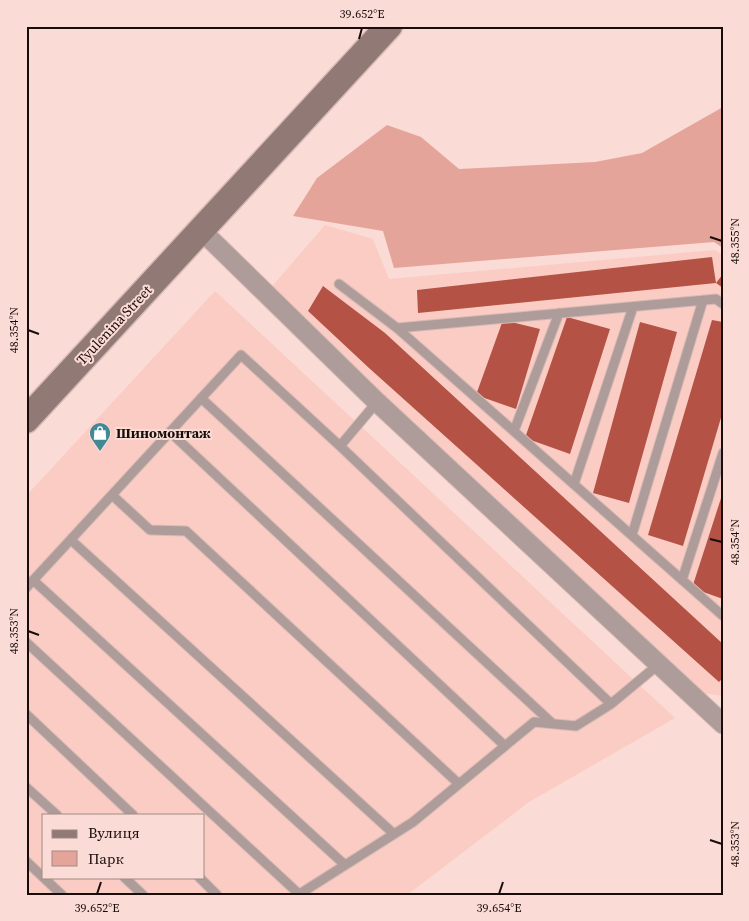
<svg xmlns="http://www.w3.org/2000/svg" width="749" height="921" font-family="'Source Serif 4',serif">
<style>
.built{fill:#fbccc3;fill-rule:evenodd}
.green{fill:#e5a499}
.building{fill:#b45345}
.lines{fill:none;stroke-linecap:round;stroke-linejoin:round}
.lane-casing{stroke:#d7bab5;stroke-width:11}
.street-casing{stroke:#d7bab5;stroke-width:21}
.secondary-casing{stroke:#d7bab5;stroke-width:29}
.lane{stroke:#ad9c99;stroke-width:9}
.street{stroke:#ad9c99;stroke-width:19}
.secondary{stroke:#917975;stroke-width:26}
.ticks{fill:none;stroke:#190d0b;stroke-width:2}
.labels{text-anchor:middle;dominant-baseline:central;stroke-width:4;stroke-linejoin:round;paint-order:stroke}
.street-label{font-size:14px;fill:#190d0b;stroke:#fbdbd5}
.poi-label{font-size:14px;font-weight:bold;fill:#190d0b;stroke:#fbdbd5;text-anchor:start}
.neatline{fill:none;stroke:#190d0b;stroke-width:2}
.ticks-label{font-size:12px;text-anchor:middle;fill:#190d0b}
</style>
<rect width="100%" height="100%" fill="#fbdbd5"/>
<path class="built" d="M325 225 373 239 389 279 715 250 723 256V696L702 693 268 291Z
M215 291 675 718 529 802 407 895H26V496ZM44 815H204V877H44Z"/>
<path class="green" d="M723 107V248L714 242 394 268 383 231 293 216 317 178 387 125 421 137 459 169 595 162 642 153Z"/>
<path class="building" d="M712 257 716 283 418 313 417 290Z
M723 274V288L716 283Z
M323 286 385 333 723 644V678L719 682 369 368 308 311Z
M567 317 610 329 570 454 525 438Z
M503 320 540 329 516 409 476 395Z
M712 320 723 322V411L683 546 648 535Z
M640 322 677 332 629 503 593 493Z
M723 492V599L692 588Z"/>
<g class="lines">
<g class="lane-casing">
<path id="lane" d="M339 284 397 328
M723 304 716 299 397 328 723 616
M201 398 553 724
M514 431 559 313
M170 432 505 746
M340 446 377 402
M574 484 633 307
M112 495 150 530 186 531 459 784
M632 535 703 300
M71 540 394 834
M33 580 345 865
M682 580 723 453
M26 588 241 355 340 446 611 704 576 726 534 722 413 822 298 895
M26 642 299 894
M611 704 659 664
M26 714 133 815
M26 787 57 815
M26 861 62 895
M124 877 143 895
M199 877 217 895"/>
</g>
<g class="street-casing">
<path id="street" d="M202 231 377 402 723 724"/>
</g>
<g class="secondary-casing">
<path id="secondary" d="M26 420 389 26"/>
</g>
<use href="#lane" class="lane"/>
<use href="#street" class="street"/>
<use href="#secondary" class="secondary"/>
</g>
<path class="ticks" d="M359 39 362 28M710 237 722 241M28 330 39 334M710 539 722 542M28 631 39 635M710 840 722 844M97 894 101 882M499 894 503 882"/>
<defs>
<g id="shop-pin" transform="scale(1.125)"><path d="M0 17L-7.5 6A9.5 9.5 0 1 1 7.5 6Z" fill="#438995" stroke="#fbdbd5"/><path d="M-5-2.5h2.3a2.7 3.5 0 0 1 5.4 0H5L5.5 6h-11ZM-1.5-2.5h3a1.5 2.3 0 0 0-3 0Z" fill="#fff"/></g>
</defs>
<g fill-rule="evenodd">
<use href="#shop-pin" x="100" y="433"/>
</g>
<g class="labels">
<g class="street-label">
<text transform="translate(114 325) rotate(-47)">Tyulenina Street</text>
</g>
<g class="poi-label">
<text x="116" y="433">Шиномонтаж</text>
</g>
</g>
<rect width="749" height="921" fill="none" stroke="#fbdbd5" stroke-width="55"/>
<rect x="42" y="814" width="162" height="65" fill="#fbdbd5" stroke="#a18984"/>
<rect x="52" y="830" width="25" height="8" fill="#917975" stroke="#a18984"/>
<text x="88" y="838" font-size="15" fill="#190d0b">Вулиця</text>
<rect x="52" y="851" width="25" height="15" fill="#e5a499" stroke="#a18984"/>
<text x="88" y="864" font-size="15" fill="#190d0b">Парк</text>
<rect x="28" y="28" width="694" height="866" class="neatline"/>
<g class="ticks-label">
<text x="362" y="18">39.652°E</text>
<text transform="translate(735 241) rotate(-90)" y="4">48.355°N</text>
<text transform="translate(14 330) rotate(-90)" y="4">48.354°N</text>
<text transform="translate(735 542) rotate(-90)" y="4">48.354°N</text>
<text transform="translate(14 631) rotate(-90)" y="4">48.353°N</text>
<text transform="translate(735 844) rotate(-90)" y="4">48.353°N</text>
<text x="97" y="912">39.652°E</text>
<text x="499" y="912">39.654°E</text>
</g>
</svg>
